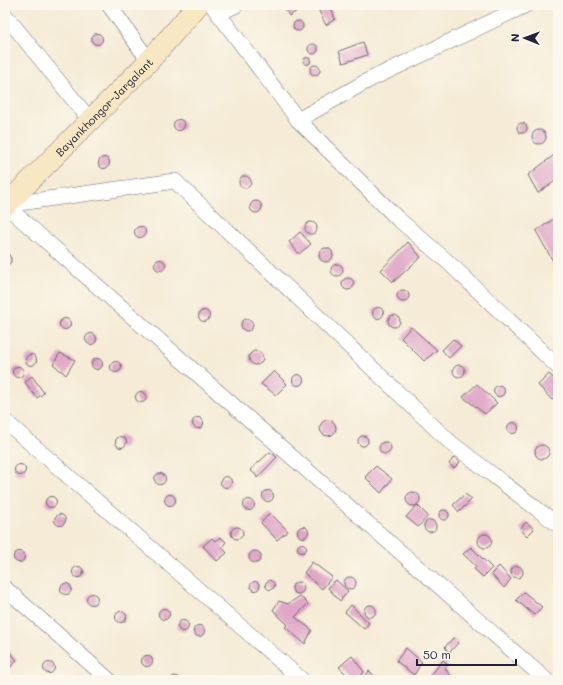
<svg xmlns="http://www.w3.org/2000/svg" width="563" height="685" font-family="Mali,sans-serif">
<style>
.building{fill:#e0a6c7}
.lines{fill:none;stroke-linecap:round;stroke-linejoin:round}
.street-casing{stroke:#6c6871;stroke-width:16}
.secondary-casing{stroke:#6c6871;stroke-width:22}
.street{stroke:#fff;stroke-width:15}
.secondary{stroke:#f8e7c3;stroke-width:21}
.labels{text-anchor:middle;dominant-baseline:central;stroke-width:3;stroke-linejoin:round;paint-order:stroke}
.street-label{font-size:11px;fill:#22223b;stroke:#fbf7ec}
</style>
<rect width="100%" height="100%" fill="#fbf7ec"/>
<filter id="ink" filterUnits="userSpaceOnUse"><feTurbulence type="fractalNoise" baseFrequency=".025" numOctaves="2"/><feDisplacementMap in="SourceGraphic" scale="8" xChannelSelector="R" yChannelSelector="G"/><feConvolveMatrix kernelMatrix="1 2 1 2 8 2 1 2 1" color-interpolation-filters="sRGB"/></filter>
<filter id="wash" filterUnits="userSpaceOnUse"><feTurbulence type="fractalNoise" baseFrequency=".012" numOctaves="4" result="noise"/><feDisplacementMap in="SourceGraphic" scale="16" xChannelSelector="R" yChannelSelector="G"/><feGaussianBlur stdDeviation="0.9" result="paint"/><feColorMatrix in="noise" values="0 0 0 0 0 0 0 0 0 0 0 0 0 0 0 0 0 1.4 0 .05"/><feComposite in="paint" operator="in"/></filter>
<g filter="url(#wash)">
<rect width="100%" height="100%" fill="#f5ebd6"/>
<g id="blocks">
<path class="building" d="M284 5H301L302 8 289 16Z
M316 5H330L335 19 326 25Z
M293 26a5 5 0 1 1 10 0a5 5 0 1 1-10 0Z
M91.5 39a5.5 5.5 0 1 1 11 0a5.5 5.5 0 1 1-11 0Z
M363 42 367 55 343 63 339 51Z
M308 49a5 5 0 1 1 10 0a5 5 0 1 1-10 0Z
M303.5 61a3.5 3.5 0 1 1 7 0a3.5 3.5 0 1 1-7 0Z
M310 70a5 5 0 1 1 10 0a5 5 0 1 1-10 0Z
M173.5 125a5.5 5.5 0 1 1 11 0a5.5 5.5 0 1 1-11 0Z
M517 128a5 5 0 1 1 10 0a5 5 0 1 1-10 0Z
M532 137a7 7 0 1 1 14 0a7 7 0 1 1-14 0Z
M558 152V179L538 193 528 175Z
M98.5 163a5.5 5.5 0 1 1 11 0a5.5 5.5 0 1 1-11 0Z
M239 182a6 6 0 1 1 12 0a6 6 0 1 1-12 0Z
M250 207a6 6 0 1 1 12 0a6 6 0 1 1-12 0Z
M558 216V270L536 231Z
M305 228a6 6 0 1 1 12 0a6 6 0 1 1-12 0Z
M134.5 232a5.5 5.5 0 1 1 11 0a5.5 5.5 0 1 1-11 0Z
M300 232 311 244 299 254 289 242Z
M408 242 421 257 393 282 381 270Z
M319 255a7 7 0 1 1 14 0a7 7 0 1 1-14 0Z
M5 254 9 255 11 258V262L7 266H5Z
M154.5 265a5.5 5.5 0 1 1 11 0a5.5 5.5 0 1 1-11 0Z
M331 270a6 6 0 1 1 12 0a6 6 0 1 1-12 0Z
M342 284a6 6 0 1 1 12 0a6 6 0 1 1-12 0Z
M397 296a6 6 0 1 1 12 0a6 6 0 1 1-12 0Z
M372.5 313a5.5 5.5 0 1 1 11 0a5.5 5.5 0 1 1-11 0Z
M198.5 316a5.5 5.5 0 1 1 11 0a5.5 5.5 0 1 1-11 0Z
M388 321a6 6 0 1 1 12 0a6 6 0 1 1-12 0Z
M59.5 324a5.5 5.5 0 1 1 11 0a5.5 5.5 0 1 1-11 0Z
M241 325a6 6 0 1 1 12 0a6 6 0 1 1-12 0Z
M411 327 437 350 424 361 401 338Z
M85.5 339a5.5 5.5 0 1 1 11 0a5.5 5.5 0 1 1-11 0Z
M453 339 461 346 449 358 442 350Z
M249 358a7 7 0 1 1 14 0a7 7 0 1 1-14 0Z
M60 353 75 360 66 375 53 364Z
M25.5 360a5.5 5.5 0 1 1 11 0a5.5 5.5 0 1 1-11 0Z
M91.5 364a5.5 5.5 0 1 1 11 0a5.5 5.5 0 1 1-11 0Z
M110.5 367a5.5 5.5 0 1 1 11 0a5.5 5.5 0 1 1-11 0Z
M453 371a6 6 0 1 1 12 0a6 6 0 1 1-12 0Z
M12.5 372a5.5 5.5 0 1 1 11 0a5.5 5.5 0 1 1-11 0Z
M274 371 287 384 276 395 261 384Z
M549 374 558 382V396L552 400 538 385Z
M292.5 380a5.5 5.5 0 1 1 11 0a5.5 5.5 0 1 1-11 0Z
M32 376 44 393 37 398 25 382Z
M477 384 497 403 485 414 463 397Z
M493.5 391a5.5 5.5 0 1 1 11 0a5.5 5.5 0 1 1-11 0Z
M135.5 397a5.5 5.5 0 1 1 11 0a5.5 5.5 0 1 1-11 0Z
M192.5 423a5.5 5.5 0 1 1 11 0a5.5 5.5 0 1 1-11 0Z
M320 428a8 8 0 1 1 16 0a8 8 0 1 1-16 0Z
M507.5 428a5.5 5.5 0 1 1 11 0a5.5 5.5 0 1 1-11 0Z
M358 441a5 5 0 1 1 10 0a5 5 0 1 1-10 0Z
M115.5 442a5.5 5.5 0 1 1 11 0a5.5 5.5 0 1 1-11 0Z
M379 448a6 6 0 1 1 12 0a6 6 0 1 1-12 0Z
M535 452a7 7 0 1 1 14 0a7 7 0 1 1-14 0Z
M270 452 277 457 257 478 256 475 250 470Z
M454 457 460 462 454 468 449 464Z
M14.5 470a5.5 5.5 0 1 1 11 0a5.5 5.5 0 1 1-11 0Z
M376 466 392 479 381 493 365 477Z
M154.5 479a5.5 5.5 0 1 1 11 0a5.5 5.5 0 1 1-11 0Z
M220.5 482a5.5 5.5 0 1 1 11 0a5.5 5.5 0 1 1-11 0Z
M262.5 496a5.5 5.5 0 1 1 11 0a5.5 5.5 0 1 1-11 0Z
M406 499a7 7 0 1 1 14 0a7 7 0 1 1-14 0Z
M465 494 472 499 459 512 453 505Z
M164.5 500a5.5 5.5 0 1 1 11 0a5.5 5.5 0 1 1-11 0Z
M45.5 502a5.5 5.5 0 1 1 11 0a5.5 5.5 0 1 1-11 0Z
M243.5 505a5.5 5.5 0 1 1 11 0a5.5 5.5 0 1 1-11 0Z
M417 505 428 516 418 527 406 517Z
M439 515a5 5 0 1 1 10 0a5 5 0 1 1-10 0Z
M270 513 288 531 277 540 261 523Z
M54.5 520a5.5 5.5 0 1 1 11 0a5.5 5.5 0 1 1-11 0Z
M424 526a6 6 0 1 1 12 0a6 6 0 1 1-12 0Z
M526 522 534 529 527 536 520 529Z
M297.5 532a5.5 5.5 0 1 1 11 0a5.5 5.5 0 1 1-11 0Z
M231 533a6 6 0 1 1 12 0a6 6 0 1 1-12 0Z
M478 541a7 7 0 1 1 14 0a7 7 0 1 1-14 0Z
M220 537 226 542 222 547 227 553 217 561 203 546 212 538 215 541Z
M297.5 548a4.5 4.5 0 1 1 9 0a4.5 4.5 0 1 1-9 0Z
M471 547 492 568 483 577 474 569 476 566 463 554Z
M249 557a6 6 0 1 1 12 0a6 6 0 1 1-12 0Z
M13.5 557a5.5 5.5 0 1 1 11 0a5.5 5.5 0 1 1-11 0Z
M312 562 332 577 322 589 304 573Z
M499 566 511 579 504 588 491 574Z
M511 572a6 6 0 1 1 12 0a6 6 0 1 1-12 0Z
M72.5 572a5.5 5.5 0 1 1 11 0a5.5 5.5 0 1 1-11 0Z
M344 583a6 6 0 1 1 12 0a6 6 0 1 1-12 0Z
M336 580 348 591 340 601 328 588Z
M265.5 585a4.5 4.5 0 1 1 9 0a4.5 4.5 0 1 1-9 0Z
M250.5 586a4.5 4.5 0 1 1 9 0a4.5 4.5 0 1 1-9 0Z
M292 588a6 6 0 1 1 12 0a6 6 0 1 1-12 0Z
M60.5 589a5.5 5.5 0 1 1 11 0a5.5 5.5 0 1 1-11 0Z
M524 592 542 607 534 615 516 600Z
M86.5 599a5.5 5.5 0 1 1 11 0a5.5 5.5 0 1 1-11 0Z
M300 596 308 604 295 617 312 630 305 644 285 627 288 625 273 610 279 601 288 604Z
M351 605 369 623 364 629 345 612Z
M364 611a6 6 0 1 1 12 0a6 6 0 1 1-12 0Z
M158.5 614a5.5 5.5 0 1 1 11 0a5.5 5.5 0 1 1-11 0Z
M115.5 617a5.5 5.5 0 1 1 11 0a5.5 5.5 0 1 1-11 0Z
M177.5 626a5.5 5.5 0 1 1 11 0a5.5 5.5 0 1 1-11 0Z
M193.5 631a5.5 5.5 0 1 1 11 0a5.5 5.5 0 1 1-11 0Z
M453 638 458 643 449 653 445 647Z
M5 647 17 660 7 671 5 669Z
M406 648 422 662 414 675 396 661Z
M141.5 661a5.5 5.5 0 1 1 11 0a5.5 5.5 0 1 1-11 0Z
M352 656 364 672 358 680H352L339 667Z
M443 660 448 665 445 668 451 677 448 680H427Z
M43.5 668a5.5 5.5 0 1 1 11 0a5.5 5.5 0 1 1-11 0Z
M369 671 379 680H363Z
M174 676 178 677 180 680H169L171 678Z"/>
</g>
</g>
<g filter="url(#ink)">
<use href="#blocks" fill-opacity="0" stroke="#6c6871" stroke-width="1"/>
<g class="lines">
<g class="street-casing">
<path id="street" d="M109 5 149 61
M212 5 298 120 397 218 448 262 558 367
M218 14 236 5
M5 15 90 120
M298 120 367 81 526 5
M5 205 546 680
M5 205 175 181 451 443 558 525
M5 421 302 680
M5 588 109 680"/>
</g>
<g class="secondary-casing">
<g id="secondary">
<path id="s1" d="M5 206 149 61 198 5"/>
</g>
</g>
<use href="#street" class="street"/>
<use href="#secondary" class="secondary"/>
</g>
</g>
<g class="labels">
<g class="street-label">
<text stroke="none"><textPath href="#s1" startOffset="140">Bayankhongor-Jargalant</textPath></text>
</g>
</g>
<rect width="563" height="685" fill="none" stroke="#fbf7ec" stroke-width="20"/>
<g transform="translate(525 38) rotate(271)" stroke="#fbf7ec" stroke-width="3" paint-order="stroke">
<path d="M0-3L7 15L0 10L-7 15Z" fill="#22223b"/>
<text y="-6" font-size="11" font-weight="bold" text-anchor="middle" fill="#22223b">N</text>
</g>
<path d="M417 659v6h99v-6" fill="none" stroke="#22223b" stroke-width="2"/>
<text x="423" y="659" font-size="12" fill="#22223b" stroke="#fbf7ec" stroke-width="3" paint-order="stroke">50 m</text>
</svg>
